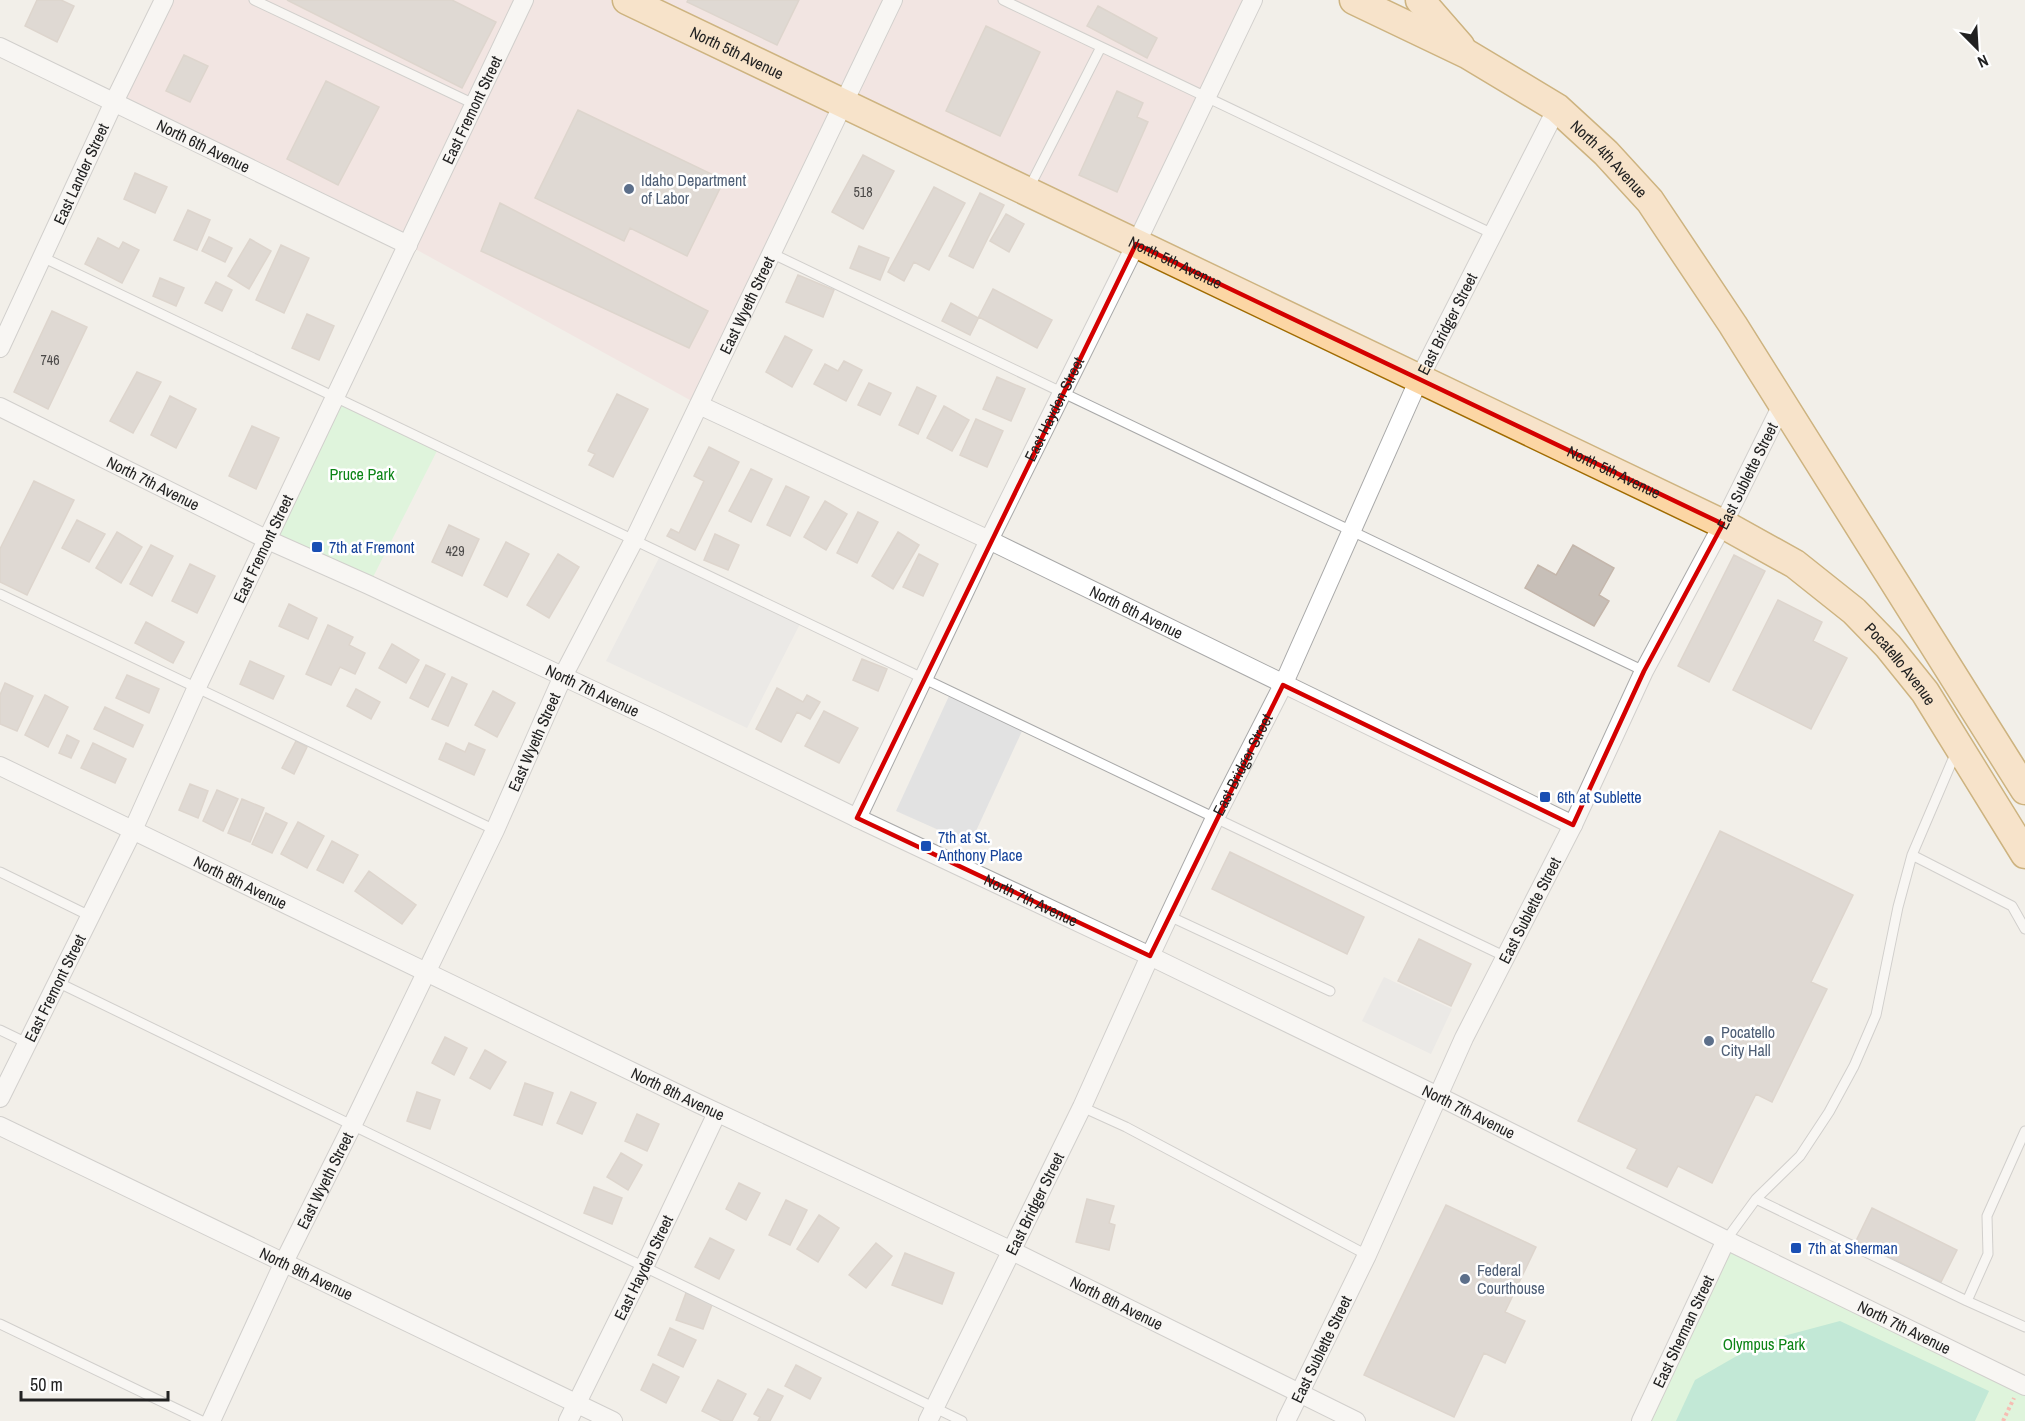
<svg xmlns="http://www.w3.org/2000/svg" width="2025" height="1421" font-family="'Archivo Narrow',sans-serif">
<style>
.commercial{fill:#f2dad9}
.park{fill:#c8facc}
.pitch{fill:#88e0be}
.parking{fill:#e2e2e2}
.building{fill:#c7bfb8;stroke:#c4b6ab;stroke-width:1.5}
.lines{fill:none;stroke-linecap:round;stroke-linejoin:round}
.lane-casing{stroke:#a9a9a9;stroke-width:11}
.street-casing{stroke:#a9a9a9;stroke-width:20}
.primary-casing{stroke:#a06b00;stroke-width:31}
.path{stroke:#fa8072;stroke-width:4;stroke-dasharray:3 3;stroke-linecap:butt}
.lane{stroke:#fff;stroke-width:9}
.street{stroke:#fff;stroke-width:18}
.primary{stroke:#fcd6a4;stroke-width:28}
.marked{fill:none;stroke:#d40000;stroke-width:4.5;stroke-linejoin:round}
.service-dot{fill:#5c6f8a;stroke:#fff;stroke-width:2}
.transit-dot{fill:#1a4fb4;stroke:#fff;stroke-width:2}
.labels{text-anchor:middle;dominant-baseline:central;stroke-width:5;stroke-linejoin:round;paint-order:stroke}
.number-label{font-size:14px;fill:#4b4948}
.street-label{font-size:16px;fill:#222;stroke:#fff}
.service-label{font-size:16px;fill:#4e5e75;stroke:#fff;text-anchor:start}
.park-label{font-size:16px;fill:#0c8416;stroke:#fff}
.transit-label{font-size:16px;fill:#164399;stroke:#fff;text-anchor:start}
</style>
<rect width="100%" height="100%" fill="#f2efe9"/>
<path class="commercial" d="M163 0H1254L1136 244 843 104 699 405 408 245 114 102Z"/>
<path class="park" d="M335 397 439 447 369 585 268 540Z
M1726 1240 2025 1386V1421H1641Z"/>
<path class="pitch" d="M1840 1321 1989 1391 1975 1421H1676L1695 1380 1761 1342Z"/>
<path class="parking" d="M660 556 801 622 747 728 606 661Z
M949 696 1023 729 970 844 896 811Z
M1384 977 1452 1009 1431 1054 1362 1021Z"/>
<path class="building" d="M37 0H61L74 6 57 42 25 26Z
M287 0H452L496 22 462 88Z
M688 0H799L777 45 687 2Z
M1098 6 1157 38 1147 58 1087 26Z
M986 26 1040 52 1000 136 946 111Z
M184 55 208 66 190 102 166 91Z
M326 81 379 107 338 185 287 159Z
M1117 91 1143 103 1137 117 1148 122 1117 192 1079 175Z
M578 110 724 180 687 256 630 228 624 241 535 198Z
M863 155 894 171 863 229 832 212Z
M135 173 167 187 155 213 124 199Z
M934 187 965 203 929 270 914 262 904 281 888 272Z
M980 193 1004 205 973 268 949 256Z
M500 203 708 311 689 348 481 251Z
M188 210 210 220 197 250 174 240Z
M1006 214 1024 224 1009 252 990 241Z
M209 237 232 248 225 262 202 251Z
M98 238 119 249 123 242 139 250 122 283 85 264Z
M250 239 271 251 249 289 228 276Z
M281 245 309 258 284 313 256 300Z
M859 246 889 258 880 280 850 268Z
M798 275 834 290 823 317 786 302Z
M160 278 184 288 176 306 153 296Z
M216 282 232 290 222 311 205 303Z
M993 289 1052 320 1037 348 979 317 970 335 942 321 951 303 978 318Z
M52 311 87 327 48 409 14 392Z
M307 314 334 326 319 360 292 348Z
M785 336 812 350 792 387 766 372Z
M844 361 862 370 846 401 814 384 825 364 838 371Z
M137 372 161 382 133 433 110 421Z
M997 377 1025 389 1011 421 983 409Z
M869 383 891 393 880 415 858 405Z
M917 387 936 396 918 434 899 425Z
M617 394 648 409 613 477 589 465 595 454 588 451Z
M170 396 196 409 176 448 151 435Z
M944 406 969 420 952 451 927 438Z
M976 419 1003 431 987 467 960 455Z
M252 426 279 438 256 489 229 476Z
M709 447 739 462 695 550 667 536 671 529 679 533 704 481 694 476Z
M751 469 772 479 751 522 729 511Z
M34 481 74 500 27 595 0 582V549Z
M786 486 809 497 790 536 767 525Z
M825 501 847 514 826 550 804 537Z
M858 512 878 522 857 563 837 553Z
M77 520 105 534 89 562 62 548Z
M449 525 479 539 462 576 432 562Z
M117 532 142 547 121 583 96 568Z
M898 532 919 545 893 589 872 576Z
M715 534 739 545 728 570 704 560Z
M506 542 529 554 507 597 484 585Z
M151 545 173 556 152 596 130 584Z
M1573 545 1614 568 1599 595 1609 601 1594 626 1525 588 1538 565 1556 575Z
M558 554 579 567 549 618 527 605Z
M919 554 938 564 923 596 903 587Z
M1734 555 1765 571 1709 682 1678 666Z
M190 564 215 576 197 613 172 601Z
M1778 600 1822 622 1813 641 1847 658 1811 729 1733 690Z
M289 604 317 618 308 639 279 626Z
M146 622 184 642 173 663 135 643Z
M328 625 353 637 349 645 365 653 355 674 340 667 331 685 306 674Z
M392 644 419 660 406 683 379 668Z
M862 659 887 669 878 691 853 680Z
M250 661 284 676 273 699 240 684Z
M426 665 445 674 428 707 410 698Z
M127 675 159 689 149 713 116 698Z
M452 677 467 684 448 726 432 719Z
M5 683 33 696 17 731 0 724V695Z
M777 688 803 702 807 695 820 702 810 719 797 712 781 742 756 729Z
M356 689 380 702 371 719 347 706Z
M493 691 515 703 497 737 475 725Z
M45 695 68 707 48 747 25 735Z
M105 707 143 725 133 747 94 729Z
M824 711 858 728 839 763 805 746Z
M67 735 79 741 71 758 59 753Z
M296 741 307 747 294 774 282 768Z
M93 743 126 759 115 783 81 768Z
M446 743 465 752 469 743 485 750 474 775 439 759Z
M190 784 208 791 198 818 179 810Z
M217 790 238 799 223 831 203 821Z
M242 799 264 808 250 842 228 833Z
M266 813 287 823 272 853 252 844Z
M298 822 324 836 307 868 281 854Z
M1720 831 1853 895 1811 982 1827 989 1772 1102 1756 1094 1712 1183 1678 1166 1667 1187 1627 1168 1637 1149 1578 1121Z
M332 841 358 855 343 883 317 870Z
M1230 852 1364 917 1347 954 1212 889Z
M369 871 416 905 402 924 355 891Z
M1419 939 1471 964 1451 1006 1398 981Z
M445 1037 467 1048 454 1075 432 1063Z
M485 1050 506 1062 490 1089 470 1078Z
M525 1083 553 1093 542 1125 514 1115Z
M417 1092 440 1100 430 1129 407 1121Z
M571 1092 596 1103 582 1134 557 1123Z
M637 1114 659 1124 647 1151 625 1141Z
M621 1153 642 1165 628 1190 607 1177Z
M739 1183 760 1193 746 1220 726 1209Z
M594 1187 622 1198 612 1224 584 1213Z
M1087 1199 1114 1206 1109 1223 1115 1225 1109 1250 1076 1242Z
M786 1200 807 1210 790 1245 769 1235Z
M1446 1205 1536 1247 1505 1312 1525 1321 1505 1363 1484 1353 1454 1417 1364 1375Z
M1872 1208 1957 1250 1941 1282 1856 1241Z
M819 1215 839 1228 818 1262 797 1249Z
M710 1238 734 1250 719 1279 695 1267Z
M876 1243 892 1256 866 1288 849 1275Z
M905 1253 954 1273 942 1304 892 1285Z
M686 1293 713 1302 703 1329 676 1320Z
M670 1328 696 1340 683 1367 658 1355Z
M653 1364 679 1377 666 1403 641 1390Z
M796 1365 821 1378 810 1399 785 1386Z
M718 1380 746 1394 732 1421H722L702 1411Z
M768 1389 783 1396 770 1421H758L760 1417 754 1414Z"/>
<g class="lines">
<g class="lane-casing">
<path id="lane" d="M254 0 474 104
M1003 0 1493 234
M1028 190 1101 47
M771 253 1644 671
M42 257 1506 957
M0 594 495 830
M1912 855 2012 906 2025 929
M0 872 90 916
M1169 916 1330 991
M57 982 962 1421
M0 1030 27 1043
M1082 1107 1126 1127 1367 1255
M1756 1199 1967 1301 2025 1327
M1726 1240 1756 1199 1800 1156 1829 1112 1854 1066 1876 1015 1898 907 1912 855 1956 752
M1967 1301 1988 1254 1987 1216 2025 1131
M0 1324 202 1421"/>
</g>
<g class="street-casing">
<g id="street">
<path id="s1" d="M0 47 408 245"/>
<path id="s2" d="M0 348 114 102 164 0"/>
<path id="s3" d="M699 405 989 540 1573 825"/>
<path id="s4" d="M0 407 268 540 369 585 660 722 857 818 1150 956 1438 1096 1726 1240 2025 1386"/>
<path id="s5" d="M0 766 699 1104 1010 1250 1356 1421"/>
<path id="s6" d="M857 818 989 540 1136 244 1253 0"/>
<path id="s7" d="M0 1098 133 830 197 687 524 0"/>
<path id="s8" d="M0 1126 613 1421"/>
<path id="s9" d="M211 1421 284 1262 352 1126 495 830 563 676 634 540 893 0"/>
<path id="s10" d="M568 1421 644 1267 717 1113"/>
<path id="s11" d="M928 1421 1082 1107 1150 956 1215 818 1283 685 1419 379 1557 108"/>
<path id="s12" d="M1286 1421 1367 1255 1464 1038 1573 825 1644 671 1723 524 1782 405"/>
<path id="s13" d="M1641 1421 1726 1240"/>
</g>
</g>
<g class="primary-casing">
<g id="primary">
<path id="s14" d="M627 0 1723 524 1795 564 1854 611 1888 646 1925 692 2025 854"/>
<path id="s15" d="M1354 0 1467 54 1557 108 1606 153 1650 201 1733 325 2025 790"/>
<path d="M1420 0 1460 46"/>
</g>
</g>
<path class="path" d="M2003 1421 2014 1398"/>
<use href="#lane" class="lane"/>
<use href="#street" class="street"/>
<use href="#primary" class="primary"/>
</g>
<path d="M0 0H2025V1421H0ZM1136 244 1723 524 1644 671 1573 825 1283 685 1150 956 857 818Z" fill="#f2efe9" fill-opacity=".55" fill-rule="evenodd"/>
<path class="marked" d="M1136 244 1723 524 1644 671 1573 825 1283 685 1150 956 857 818Z"/>
<g class="service-dot">
<circle cx="629" cy="189" r="6"/>
<circle cx="1709" cy="1041" r="6"/>
<circle cx="1465" cy="1279" r="6"/>
</g>
<g class="transit-dot">
<rect x="311" y="541" width="12" height="12" rx="3"/>
<rect x="1539" y="791" width="12" height="12" rx="3"/>
<rect x="920" y="840" width="12" height="12" rx="3"/>
<rect x="1790" y="1242" width="12" height="12" rx="3"/>
</g>
<g class="labels">
<g class="number-label">
<text x="863" y="192">518</text>
<text x="50" y="360">746</text>
<text x="455" y="551">429</text>
</g>
<g class="street-label">
<text stroke="none"><textPath href="#s14" startOffset="122">North 5th Avenue</textPath></text>
<text stroke="none"><textPath href="#s7" startOffset="1095">East Fremont Street</textPath></text>
<text stroke="none"><textPath href="#s1" startOffset="226">North 6th Avenue</textPath></text>
<text stroke="none"><textPath href="#s15" startOffset="303">North 4th Avenue</textPath></text>
<text stroke="none"><textPath href="#s2" startOffset="192">East Lander Street</textPath></text>
<text stroke="none"><textPath href="#s14" startOffset="608">North 5th Avenue</textPath></text>
<text stroke="none"><textPath href="#s9" startOffset="1238">East Wyeth Street</textPath></text>
<text stroke="none"><textPath href="#s11" startOffset="1214">East Bridger Street</textPath></text>
<text stroke="none"><textPath href="#s6" startOffset="454">East Hayden Street</textPath></text>
<text stroke="none"><textPath href="#s14" startOffset="1094">North 5th Avenue</textPath></text>
<text stroke="none"><textPath href="#s12" startOffset="1052">East Sublette Street</textPath></text>
<text stroke="none"><textPath href="#s4" startOffset="171">North 7th Avenue</textPath></text>
<text stroke="none"><textPath href="#s7" startOffset="609">East Fremont Street</textPath></text>
<text stroke="none"><textPath href="#s3" startOffset="484">North 6th Avenue</textPath></text>
<text stroke="none"><textPath href="#s14" startOffset="1443">Pocatello Avenue</textPath></text>
<text stroke="none"><textPath href="#s4" startOffset="657">North 7th Avenue</textPath></text>
<text stroke="none"><textPath href="#s9" startOffset="752">East Wyeth Street</textPath></text>
<text stroke="none"><textPath href="#s11" startOffset="728">East Bridger Street</textPath></text>
<text stroke="none"><textPath href="#s5" startOffset="267">North 8th Avenue</textPath></text>
<text stroke="none"><textPath href="#s4" startOffset="1143">North 7th Avenue</textPath></text>
<text stroke="none"><textPath href="#s12" startOffset="566">East Sublette Street</textPath></text>
<text stroke="none"><textPath href="#s7" startOffset="123">East Fremont Street</textPath></text>
<text stroke="none"><textPath href="#s5" startOffset="753">North 8th Avenue</textPath></text>
<text stroke="none"><textPath href="#s4" startOffset="1629">North 7th Avenue</textPath></text>
<text stroke="none"><textPath href="#s9" startOffset="266">East Wyeth Street</textPath></text>
<text stroke="none"><textPath href="#s11" startOffset="242">East Bridger Street</textPath></text>
<text stroke="none"><textPath href="#s10" startOffset="171">East Hayden Street</textPath></text>
<text stroke="none"><textPath href="#s8" startOffset="340">North 9th Avenue</textPath></text>
<text stroke="none"><textPath href="#s5" startOffset="1239">North 8th Avenue</textPath></text>
<text stroke="none"><textPath href="#s4" startOffset="2115">North 7th Avenue</textPath></text>
<text stroke="none"><textPath href="#s13" startOffset="99">East Sherman Street</textPath></text>
<text stroke="none"><textPath href="#s12" startOffset="80">East Sublette Street</textPath></text>
</g>
<g class="service-label">
<text x="641" y="180">Idaho Department<tspan x="641" dy="18">of Labor</tspan></text>
<text x="1721" y="1032">Pocatello<tspan x="1721" dy="18">City Hall</tspan></text>
<text x="1477" y="1270">Federal<tspan x="1477" dy="18">Courthouse</tspan></text>
</g>
<g class="park-label">
<text x="362" y="474">Pruce Park</text>
<text x="1764" y="1344">Olympus Park</text>
</g>
<g class="transit-label">
<text x="329" y="547">7th at Fremont</text>
<text x="1557" y="797">6th at Sublette</text>
<text x="938" y="837">7th at St.<tspan x="938" dy="18">Anthony Place</tspan></text>
<text x="1808" y="1248">7th at Sherman</text>
</g>
</g>
<g transform="translate(1977 48) rotate(156)" stroke="#ffffff" stroke-width="4.5" paint-order="stroke">
<path d="M0-4.5L10 22L0 15L-10 22Z" fill="#222222"/>
<text y="-9" font-size="16" font-weight="bold" text-anchor="middle" fill="#222222">N</text>
</g>
<path d="M21 1391v9h147v-9" fill="none" stroke="#222222" stroke-width="3"/>
<text x="30" y="1391" font-size="18" fill="#222222" stroke="#ffffff" stroke-width="4.5" paint-order="stroke">50 m</text>
</svg>
